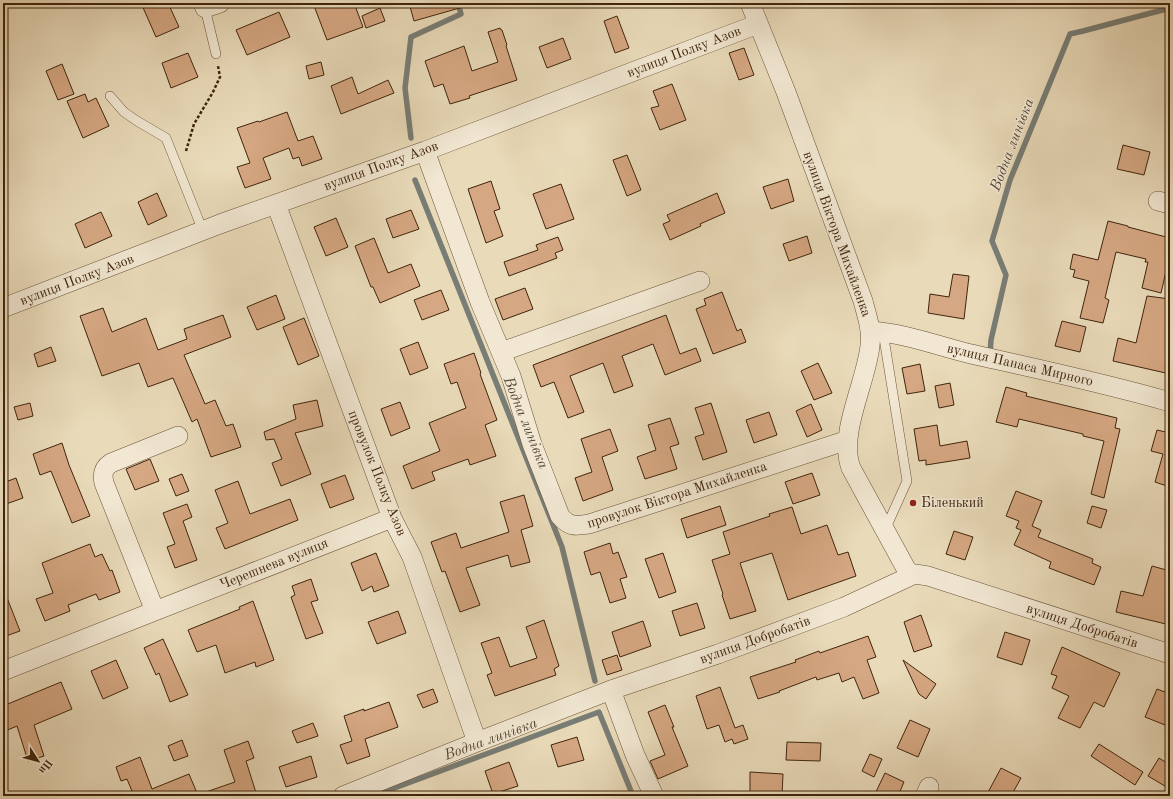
<svg xmlns="http://www.w3.org/2000/svg" width="1173" height="799" font-family="'Old Standard TT',serif">
<style>
.lines{fill:none;stroke-linecap:round;stroke-linejoin:round}
.stream{stroke:#787d75;stroke-width:5.5}
.building{fill:#d5a782;stroke:#40250c}
.lane-casing{stroke:#6a5237;stroke-width:10}
.street-casing{stroke:#6a5237;stroke-width:20}
.path{stroke:#40250c;stroke-width:2.5;stroke-dasharray:3 2;stroke-linecap:butt}
.lane{stroke:#f1e7d2;stroke-width:9}
.street{stroke:#f1e7d2;stroke-width:19}
.poi-dot{fill:#8f2418;stroke:#f1e7d2;stroke-width:1.5}
.labels{text-anchor:middle;dominant-baseline:central;stroke-width:3;stroke-linejoin:round;paint-order:stroke}
.street-label{font-size:14px;fill:#40250c;stroke:#f1e7d2}
.poi-label{font-size:14px;fill:#40250c;stroke:#f1e7d2;text-anchor:start}
.water-label{font-size:15px;font-style:italic;fill:#574a38;stroke:#f1e7d2}
</style>
<rect width="100%" height="100%" fill="#e9dab9"/>
<filter id="stains"><feTurbulence type="fractalNoise" baseFrequency=".005" numOctaves="4"/><feColorMatrix values="0 0 0 0 .2 0 0 0 0 .09 0 0 0 0 .02 0 0 0 .5 -.17"/></filter>
<radialGradient id="worn" r=".72"><stop offset=".6" stop-color="#630" stop-opacity="0"/><stop offset="1" stop-color="#630" stop-opacity=".3"/></radialGradient>
<g class="lines">
<path class="stream" d="M411 138 405 88 411 37 461 14 458 3
M415 180 562 547 595 681
M990 355 991 340 1006 275 992 241 1010 180 1070 34 1083 31 1170 8
M373 796 599 712 633 796"/>
</g>
<path class="building" d="M141 3H168L179 27 156 37Z
M313 3H354L363 27 327 40Z
M409 3H463V7L414 21Z
M380 8 385 21 366 28 362 16Z
M279 12 290 37 247 55 236 30Z
M617 16 629 48 615 53 604 21Z
M500 28 501 30H502L507 45 506 46 517 80 469 96 470 98 450 104 443 84 434 87 425 61 464 46 472 71 498 62 488 32Z
M563 38 571 59 547 68 539 47Z
M744 48 754 75 739 80 729 53Z
M188 53 198 77 171 88 162 63Z
M321 62 324 75 309 79 306 66Z
M62 64 74 94 58 100 46 71Z
M352 77 358 94 388 80 394 93 341 114 331 86Z
M672 84 686 120 660 130 651 108 659 106 653 91Z
M85 94 88 102 96 98 109 126 83 138 67 101Z
M287 112 298 141 313 136 322 159 302 166 299 157 293 159 289 148 263 158 271 179 245 188 237 167 250 163 237 128 258 121 259 122Z
M1123 145 1150 152 1144 175 1117 169Z
M627 155 641 190 627 196 613 160Z
M788 179 794 201 771 209 763 187Z
M491 181 500 209 494 211 503 236 486 243 468 189Z
M561 184 574 219 546 229 533 194Z
M157 193 167 216 148 225 138 202Z
M717 193 725 213 700 224 701 226 670 240 663 224 670 221 667 215Z
M411 210 419 229 393 238 386 219Z
M101 212 112 236 85 248 75 224Z
M336 218 348 247 326 256 314 227Z
M1108 221 1128 226V227L1170 238V268L1167 267 1161 293 1142 288 1148 262H1145L1146 259 1116 252 1105 298 1109 300 1103 323 1080 318 1089 281 1073 277 1075 270 1070 269 1073 254 1098 260Z
M807 236 812 253 789 261 783 244Z
M558 237 563 250 555 253 557 258 509 276 504 262 538 250 536 245Z
M374 238 388 273 411 264 420 286 380 303 373 287H371L355 246Z
M953 274 969 276 964 319 928 313 930 294 949 297Z
M525 288 533 309 503 320 495 299Z
M441 290 449 310 422 320 414 300Z
M722 292 737 331 741 329 746 342 713 354 696 309 706 305 704 299Z
M276 295 285 319 257 330 247 307Z
M1147 296 1170 299V374L1113 361 1118 338 1136 343Z
M103 308 112 332 146 318 158 350 187 339 184 329 223 315 231 337 184 355 205 404 215 400 226 426 233 424 241 447 211 457 197 419 192 422 173 378 148 387 139 363 102 376 80 316Z
M666 315 680 354 696 348 701 361 665 375 653 344 622 356 633 386 614 393 603 363 570 376 584 412 568 418 554 382 541 387 533 365Z
M304 318 319 356 298 365 283 327Z
M1062 321 1086 327 1080 352 1055 346Z
M418 342 428 368 410 375 400 349Z
M51 347 56 361 38 367 34 354Z
M474 353 481 373 480 374 497 420 485 425 496 456 470 465 468 459 432 472 435 480 412 489 403 466 440 451 429 423 466 408 457 382 451 384 444 364Z
M818 363 832 393 814 400 801 371Z
M920 364 925 391 907 394 902 368Z
M950 383 954 405 939 408 935 386Z
M1006 387 1027 393 1026 396 1117 418 1115 428 1120 429 1104 498 1091 494 1104 441 1083 436V434L1019 419 1017 427 996 422Z
M317 400 323 426 295 433 311 474 281 486 272 463 282 459 274 439 266 440 264 432 296 419 293 405Z
M400 402 410 428 391 436 381 409Z
M30 403 33 416 18 420 14 407Z
M711 403 727 452 703 460 695 437 704 434 695 408Z
M811 404 822 430 807 437 796 411Z
M769 412 777 435 754 443 746 420Z
M670 418 679 444 670 447 677 469 645 479 637 457 656 450 648 425Z
M937 425 940 446 967 441 970 458 926 465V460L919 461 914 429Z
M610 429 618 451 602 457 613 490 583 501 575 478 592 472 581 439Z
M1157 430 1170 433V487L1155 482 1163 454 1151 451Z
M62 443 69 465 90 516 72 523 51 471 40 475 33 454Z
M150 459 159 481 135 490 126 469Z
M812 473 820 495 793 504 785 482Z
M182 474 189 491 176 496 169 479Z
M345 475 354 499 330 508 321 484Z
M16 478 23 498 6 504 3 496V483Z
M238 481 250 514 290 499 298 520 225 549 216 528 228 523 215 490Z
M1016 491 1042 501 1032 526 1041 530 1038 537 1093 559 1092 563 1101 567 1094 585 1049 568 1051 562 1014 545 1021 530 1016 528 1019 521 1006 516Z
M524 495 533 526 521 530 530 562 511 567 508 555 466 568 480 605 460 612 445 571 442 572 431 542 456 533 461 548 509 532 500 502Z
M187 504 192 517 183 521 197 560 175 568 167 547 175 544 163 513Z
M720 506 726 525 687 538 681 519Z
M1092 506 1107 510 1101 528 1087 523Z
M792 507 801 534 827 525 838 555 848 552 856 576 788 600 772 553 740 563 756 611 730 619 722 595 723 594 712 560 730 554 723 532 770 516 769 514Z
M954 531 973 537 965 560 946 554Z
M610 543 613 554 618 552 627 577 620 579 626 598 610 603 600 572 591 575 584 552Z
M90 544 95 557 102 554 110 571 112 570 120 592 99 600 96 594 68 605 70 611 45 621 36 599 53 593 42 563Z
M376 553 389 586 374 592 372 586 362 591 351 563Z
M663 553 676 592 659 598 645 559Z
M1152 566 1170 571V625L1116 612 1121 591 1143 596Z
M311 579 318 600 311 602 323 633 306 639 291 597 295 595 292 586Z
M3 590H4L20 631 3 637Z
M253 601 274 660 256 667 255 662 225 673 216 645 197 652 188 630 240 609 239 607Z
M697 603 705 628 680 636 672 611Z
M398 611 406 633 377 644 368 622Z
M921 615 932 646 914 652 904 622Z
M544 620 559 666 554 669 556 675 495 696 487 675 492 673 481 643 499 637 510 667 537 658 526 627Z
M643 621 651 646 620 657 612 632Z
M1005 632 1030 640 1022 665 997 657Z
M868 636 876 657 867 660 879 693 863 699 854 677 842 682 839 673 817 680 816 677 779 691 780 692 758 699 750 677 796 662 795 660 819 651 820 653Z
M163 639 188 695 170 702 159 673 156 675 144 648Z
M1062 647 1120 673 1104 707 1094 702 1080 728 1058 718 1069 696 1052 688 1057 676 1051 674Z
M617 655 622 670 607 675 602 660Z
M116 660 128 688 103 699 91 671Z
M903 660 936 684 926 699 919 694Z
M61 682 72 709 34 725 44 756 28 761 17 726 3 732V706Z
M720 687 735 728 743 725 748 739 734 744 732 739 725 742 719 725 707 729 696 696Z
M433 689 438 702 423 708 417 695Z
M1157 689 1170 694V713L1165 725 1145 717Z
M389 702 398 727 365 739 370 756 347 764 340 745 352 741 344 716 364 709V711Z
M665 705 674 727H672L688 766 658 779 650 761 665 755 648 712Z
M910 720 930 729 918 757 897 748Z
M313 723 318 736 297 743 292 731Z
M577 737 584 760 558 767 551 745Z
M182 740 188 756 174 761 168 746Z
M248 741 254 758 246 761 257 796H200V794L235 782 224 750Z
M787 742 821 743 820 761 786 760Z
M1099 744 1143 772 1135 785 1091 756Z
M870 754 882 759 874 777 862 771Z
M311 756 317 777 286 787 279 767Z
M140 757 152 789 189 774 197 793 189 796H134L127 779 121 781 116 767Z
M1159 758 1170 765V789L1148 776Z
M509 762 518 786 493 794 485 771Z
M1001 768 1021 778 1011 796H986Z
M750 772 783 774 782 796H766V793L750 792Z
M885 773 904 782 898 796H874Z"/>
<g class="lines">
<g class="lane-casing">
<path id="lane" d="M205 8 216 54
M110 96 124 112 137 121 166 138 203 231
M883 332 907 481 885 530"/>
</g>
<g class="street-casing">
<path id="street" d="M203 3 205 8 220 3
M750 3 786 92 863 301C867 316 872 330 870 346 866 383 838 434 851 468L910 576
M425 151 480 302 511 376 532 444 560 516C569 527 575 526 589 524L848 440
M1158 201 1170 204
M276 204 392 518 412 557 477 742
M3 308 220 224 425 151 758 24
M870 331C905 333 938 346 971 354 1038 369 1104 383 1170 402
M501 352 700 281
M155 611 392 518
M3 671 155 611 104 483C102 474 103 468 111 463L178 436
M611 690 635 755 654 796
M343 796 477 742 611 690 718 654 844 607 915 574 928 576 1170 654
M925 796 929 787"/>
</g>
<path class="path" d="M186 151 194 124 213 92 220 77 218 66"/>
<use href="#lane" class="lane"/>
<use href="#street" class="street"/>
</g>
<circle class="poi-dot" cx="913" cy="503" r="4"/>
<g class="labels">
<g class="street-label">
<text transform="translate(684 52) rotate(-21)">вулиця Полку Азов</text>
<text transform="translate(381 166) rotate(-20)">вулиця Полку Азов</text>
<text transform="translate(837 234) rotate(70)">вулиця Віктора Михайленка</text>
<text transform="translate(77 280) rotate(-21)">вулиця Полку Азов</text>
<text transform="translate(1020 365) rotate(13)">вулиця Панаса Мирного</text>
<text transform="translate(377 473) rotate(68)">провулок Полку Азов</text>
<text transform="translate(677 495) rotate(-18)">провулок Віктора Михайленка</text>
<text transform="translate(274 564) rotate(-22)">Черешнева вулиця</text>
<text transform="translate(1082 626) rotate(18)">вулиця Добробатів</text>
<text transform="translate(755 640) rotate(-20)">вулиця Добробатів</text>
</g>
<g class="poi-label">
<text x="921" y="503">Біленький</text>
</g>
<g class="water-label">
<text transform="translate(1013 145) rotate(-69)">Водна линівка</text>
<text transform="translate(525 423) rotate(68)">Водна линівка</text>
<text transform="translate(491 740) rotate(-20)">Водна линівка</text>
</g>
</g>
<rect width="1173" height="799" fill="none" stroke="#e9dab9" stroke-width="16"/>
<rect x="4" y="4" width="1165" height="791" fill="none" stroke="#40250c" stroke-width="2"/>
<rect x="8" y="8" width="1157" height="783" fill="none" stroke="#40250c"/>
<g transform="translate(38 761) rotate(126)" stroke="#f1e7d2" stroke-width="3" paint-order="stroke">
<path d="M0-3L7 15L0 10L-7 15Z" fill="#40250c"/>
<text y="-6" font-size="11" font-weight="bold" text-anchor="middle" fill="#40250c">Пн</text>
</g>
<rect width="100%" height="100%" filter="url(#stains)"/>
<rect width="100%" height="100%" fill="url(#worn)"/>
</svg>
